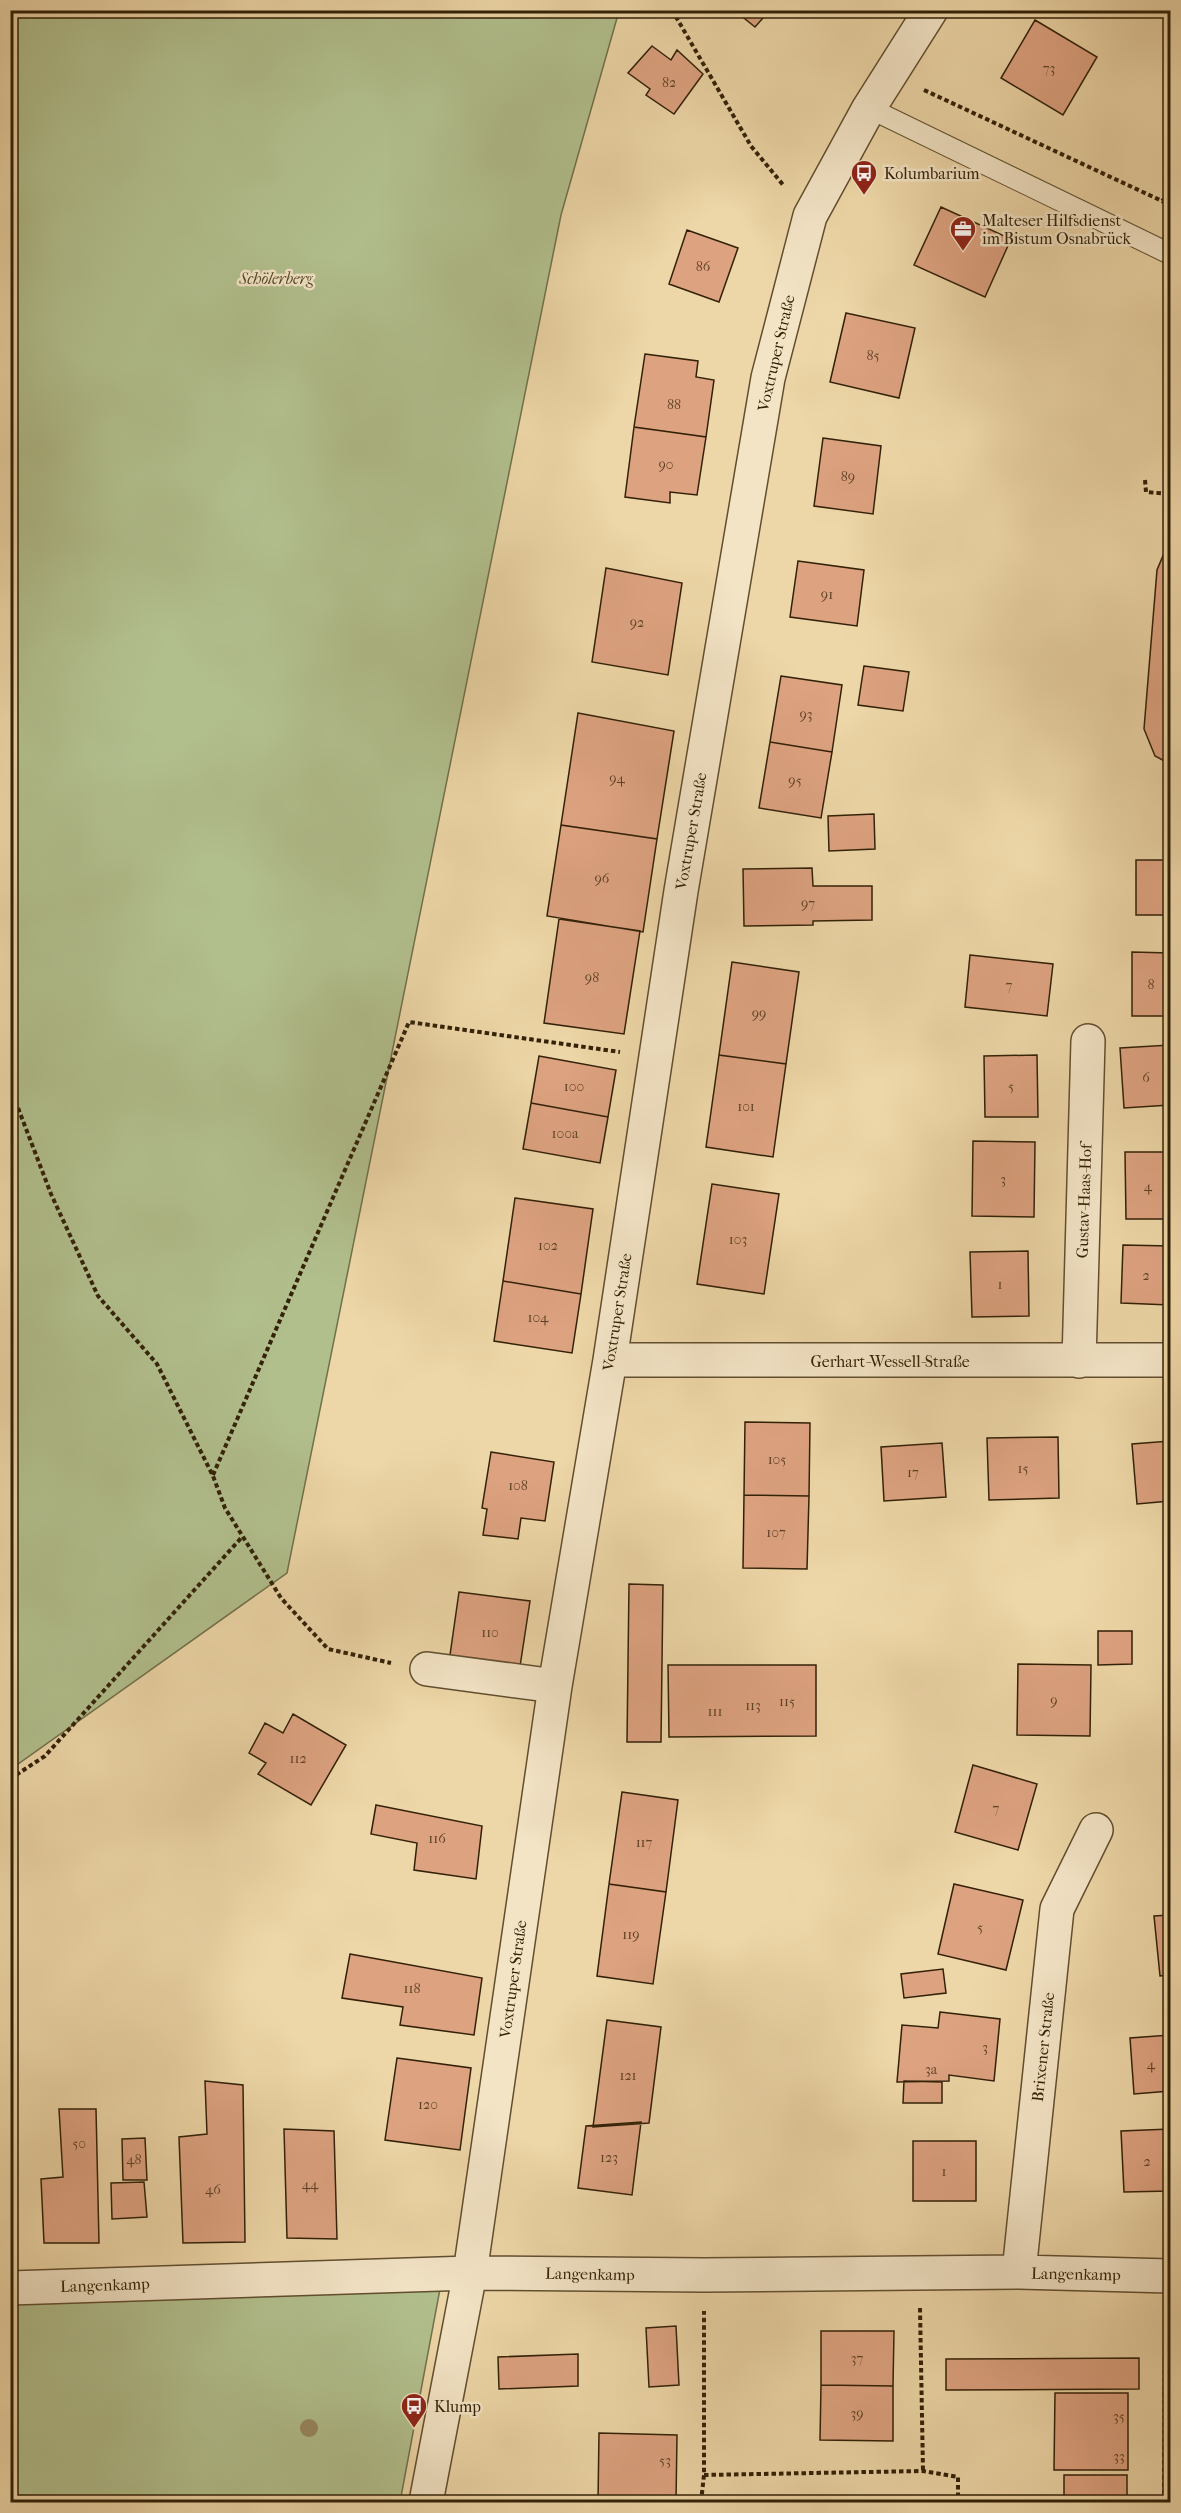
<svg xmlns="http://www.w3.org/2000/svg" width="1181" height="2513" font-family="'IM FELL French Canon',serif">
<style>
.green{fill:#b1bf8d;stroke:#72704a;stroke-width:1.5}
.building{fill:#dda280;stroke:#322107;stroke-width:1.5}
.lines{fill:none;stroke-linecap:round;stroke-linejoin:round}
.lane-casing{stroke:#614e2f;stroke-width:22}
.street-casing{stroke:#614e2f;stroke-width:36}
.path{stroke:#322107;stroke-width:4;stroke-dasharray:4.5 3;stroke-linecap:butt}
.lane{stroke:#f3e4c6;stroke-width:20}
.street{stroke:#f3e4c6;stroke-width:33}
.tree{fill:#988861}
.labels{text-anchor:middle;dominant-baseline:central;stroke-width:5;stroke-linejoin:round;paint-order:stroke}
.number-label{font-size:14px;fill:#5d4125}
.poi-label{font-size:16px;fill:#322107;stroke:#f3e4c6;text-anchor:start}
.park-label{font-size:16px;font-style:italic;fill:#524828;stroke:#f3e4c6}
.street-label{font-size:16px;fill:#322107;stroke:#f3e4c6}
</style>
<rect width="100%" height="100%" fill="#edd6a7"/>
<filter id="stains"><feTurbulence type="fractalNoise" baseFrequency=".00333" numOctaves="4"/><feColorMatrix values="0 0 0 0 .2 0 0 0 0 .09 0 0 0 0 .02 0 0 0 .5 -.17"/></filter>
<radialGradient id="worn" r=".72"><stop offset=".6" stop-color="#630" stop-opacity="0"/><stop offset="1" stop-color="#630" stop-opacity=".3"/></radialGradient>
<path class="green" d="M11 10 619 11 561 215 287 1573 11 1769Z
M443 2273 400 2502H11L10 2288Z"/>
<path class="building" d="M734 10H770L755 27Z
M1035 20 1097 57 1063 115 1001 78Z
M652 46 671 60 677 50 703 74 674 114 646 95 650 89 628 73Z
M941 207 1011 239 985 297 914 265Z
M687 230 738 248 719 302 669 284Z
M846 313 915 328 899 398 830 382Z
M645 354 698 361 696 377 714 380 706 437 634 427Z
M634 427 706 437 697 495 670 492V503L625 497Z
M823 438 881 446 873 514 814 506Z
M1170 539V764L1155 756 1144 729 1157 570Z
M798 561 864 570 857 626 790 617Z
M606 568 682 583 668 675 592 662Z
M864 666 909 672 903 711 858 705Z
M781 676 842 685 832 752 770 742Z
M578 713 674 731 657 839 561 825Z
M770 742 832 752 821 818 759 808Z
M874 814 875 849 829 851 828 816Z
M561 825 657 839 643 932 547 916Z
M1136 860H1170V915H1136Z
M812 868 813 886H872V920L813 921V925L744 926 743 869Z
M559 919 640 931 624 1034 544 1023Z
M1132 952 1170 953V1016H1132Z
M970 955 1053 964 1047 1016 965 1007Z
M732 962 799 972 786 1064 719 1055Z
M1170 1045V1105L1124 1108 1120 1048Z
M719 1055 786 1064 773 1157 706 1147Z
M1037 1055 1038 1117H985L984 1056Z
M539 1056 616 1070 608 1117 531 1103Z
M531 1103 608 1117 600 1163 523 1149Z
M973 1141 1035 1142 1034 1217 972 1216Z
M1125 1152H1170V1219H1126Z
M712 1184 779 1194 764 1294 697 1284Z
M515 1198 593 1209 581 1294 503 1281Z
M1123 1245 1170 1246V1305L1121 1303Z
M1028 1251 1029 1316 972 1317 970 1252Z
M503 1281 581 1294 572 1353 494 1341Z
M745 1422 810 1423 809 1496 744 1495Z
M1058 1437 1059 1498 989 1500 987 1438Z
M1170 1441V1501L1137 1504 1132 1444Z
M942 1443 946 1497 884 1501 881 1447Z
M491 1452 554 1462 545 1521 521 1518 518 1539 483 1535 487 1509 482 1508Z
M744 1495 809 1496 807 1569 743 1568Z
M629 1584 663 1585 661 1742H627Z
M459 1592 530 1601 519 1673 449 1662Z
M1098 1631H1132V1664L1098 1665Z
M1018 1664 1091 1665 1090 1736 1017 1735Z
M668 1665H816V1736L669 1737Z
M293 1714 346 1745 311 1805 258 1774 266 1763 249 1753 265 1723 283 1733Z
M973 1765 1037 1784 1018 1850 955 1832Z
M622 1792 678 1800 666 1892 609 1884Z
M376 1805 482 1826 476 1879 414 1870 417 1843 371 1834Z
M1168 1812H1170V1861H1169Z
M609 1884 666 1892 653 1984 597 1976Z
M954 1884 1023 1900 1006 1970 938 1954Z
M1170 1915V1975L1160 1976 1154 1916Z
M350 1954 482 1978 474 2035 400 2025 403 2007 342 1998Z
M943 1969 946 1993 904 1998 901 1974Z
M940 2012 1000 2019 994 2081 949 2075V2081L897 2082 902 2025 938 2028Z
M607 2020 661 2027 649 2123 593 2127Z
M1170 2035V2091L1134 2094 1130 2038Z
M397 2058 471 2068 460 2150 385 2140Z
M205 2081 243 2085 245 2242 183 2243 179 2137 207 2134Z
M904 2081 942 2082V2103H903Z
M59 2109H96L99 2243H44L41 2179 63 2177Z
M641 2122 632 2195 578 2188 586 2126Z
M284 2129 334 2131 337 2239 287 2238Z
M1170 2129V2191L1124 2192 1121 2131Z
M145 2138 147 2180H123L122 2139Z
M913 2141H976V2201H913Z
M144 2182 147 2217 112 2219 111 2183Z
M10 2207H14V2248H10Z
M676 2326 679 2385 649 2387 646 2328Z
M821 2331H894L893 2386 821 2385Z
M578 2354V2386L499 2389 498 2357Z
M1139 2358V2389L946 2390V2359Z
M821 2385 893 2386V2441L820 2440Z
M1055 2393H1128V2470H1054Z
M599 2433 677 2435 676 2502H598Z
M1064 2475H1127V2502H1064Z"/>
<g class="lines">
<g class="lane-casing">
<path id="lane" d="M869 108 1170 254"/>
</g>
<g class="street-casing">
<path id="street" d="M610 1360H1170
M1079 1361 1088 1041
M427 1669 555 1686
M1019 2272 1057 1909 1096 1830
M10 2288 470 2273 704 2275 1019 2272 1170 2276
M426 2502 470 2273 555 1686 610 1360 681 891 768 378 810 216 869 108 931 10"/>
</g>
<path class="path" d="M672 10 751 146 784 186
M924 90 1162 201 1170 194
M1162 201 1170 206
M1145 480 1146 492 1170 494
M10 1087 51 1194 98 1296 157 1364 213 1476 225 1508 281 1598 328 1649 391 1663
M213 1475 409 1022 620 1052
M10 1779 45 1756 242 1537
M920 2308 923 2471
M704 2475 923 2471 958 2477V2502
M701 2502 704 2475V2311
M1164 2502 1165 2313"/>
<use href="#lane" class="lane"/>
<use href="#street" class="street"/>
</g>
<circle class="tree" cx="309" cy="2428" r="9"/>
<defs>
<g id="bus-pin" transform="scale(1.35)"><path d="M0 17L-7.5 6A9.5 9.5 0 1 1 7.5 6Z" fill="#8f2418" stroke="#f3e4c6"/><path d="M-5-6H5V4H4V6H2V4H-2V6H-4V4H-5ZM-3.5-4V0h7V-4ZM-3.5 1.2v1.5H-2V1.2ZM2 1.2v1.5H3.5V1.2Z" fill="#fff"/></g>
<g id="office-pin" transform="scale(1.35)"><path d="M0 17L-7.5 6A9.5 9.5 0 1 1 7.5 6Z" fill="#8f2418" stroke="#f3e4c6"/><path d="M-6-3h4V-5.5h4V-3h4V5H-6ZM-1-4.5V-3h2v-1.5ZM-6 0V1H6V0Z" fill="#fff"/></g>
</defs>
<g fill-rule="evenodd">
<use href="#bus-pin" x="864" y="173"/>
<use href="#office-pin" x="963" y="229"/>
<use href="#bus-pin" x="414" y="2406"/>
</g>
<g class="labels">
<g class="number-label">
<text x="1049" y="68">73</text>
<text x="669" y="82">82</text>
<text x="703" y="266">86</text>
<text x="873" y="355">85</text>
<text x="674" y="404">88</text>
<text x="666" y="464">90</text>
<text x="848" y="476">89</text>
<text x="827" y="594">91</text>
<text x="637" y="622">92</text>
<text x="806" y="714">93</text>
<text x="617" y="778">94</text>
<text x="795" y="780">95</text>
<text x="602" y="878">96</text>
<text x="808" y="903">97</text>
<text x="592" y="977">98</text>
<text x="1151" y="984">8</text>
<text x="1009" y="985">7</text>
<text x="759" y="1013">99</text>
<text x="1146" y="1077">6</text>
<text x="574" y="1086">100</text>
<text x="1011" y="1086">5</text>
<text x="746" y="1106">101</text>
<text x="565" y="1133">100a</text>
<text x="1003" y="1179">3</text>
<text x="1148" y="1186">4</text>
<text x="738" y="1239">103</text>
<text x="548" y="1245">102</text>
<text x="1146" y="1275">2</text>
<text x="1000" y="1284">1</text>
<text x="538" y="1317">104</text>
<text x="777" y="1459">105</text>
<text x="1023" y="1468">15</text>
<text x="913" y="1472">17</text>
<text x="518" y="1485">108</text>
<text x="776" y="1532">107</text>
<text x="490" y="1632">110</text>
<text x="1054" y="1700">9</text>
<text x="787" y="1701">115</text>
<text x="753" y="1705">113</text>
<text x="715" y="1711">111</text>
<text x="298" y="1758">112</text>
<text x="996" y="1808">7</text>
<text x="437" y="1838">116</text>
<text x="644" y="1842">117</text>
<text x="980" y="1927">5</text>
<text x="631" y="1934">119</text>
<text x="412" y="1988">118</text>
<text x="985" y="2047">3</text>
<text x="1151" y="2064">4</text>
<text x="931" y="2069">3a</text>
<text x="628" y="2075">121</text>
<text x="428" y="2104">120</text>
<text x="79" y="2143">50</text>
<text x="609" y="2157">123</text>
<text x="134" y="2159">48</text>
<text x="1147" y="2161">2</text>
<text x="944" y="2171">1</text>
<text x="310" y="2184">44</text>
<text x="213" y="2189">46</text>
<text x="857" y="2358">37</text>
<text x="857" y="2413">39</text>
<text x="1119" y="2416">35</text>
<text x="1119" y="2456">33</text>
<text x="665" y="2460">53</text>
</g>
<g class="poi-label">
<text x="884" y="173">Kolumbarium</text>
<text x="982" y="220">Malteser Hilfsdienst<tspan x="982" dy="18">im Bistum Osnabrück</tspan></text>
<text x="434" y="2406">Klump</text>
</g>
<g class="park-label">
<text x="276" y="278">Schölerberg</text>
</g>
<g class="street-label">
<text transform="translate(776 353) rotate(-77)">Voxtruper Straße</text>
<text transform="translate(691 831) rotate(-80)">Voxtruper Straße</text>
<text transform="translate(1084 1201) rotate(-88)">Gustav-Haas-Hof</text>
<text transform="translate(617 1312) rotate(-81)">Voxtruper Straße</text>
<text x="890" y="1361">Gerhart-Wessell-Straße</text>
<text transform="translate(513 1979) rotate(-82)">Voxtruper Straße</text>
<text transform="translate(1043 2047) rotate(-84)">Brixener Straße</text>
<text transform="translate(590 2274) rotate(1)">Langenkamp</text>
<text transform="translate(1076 2274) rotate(1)">Langenkamp</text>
<text transform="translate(105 2285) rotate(-2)">Langenkamp</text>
</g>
</g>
<rect width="1181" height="2513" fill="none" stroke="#edd6a7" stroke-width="36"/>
<rect x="12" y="12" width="1157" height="2489" fill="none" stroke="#322107" stroke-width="3"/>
<rect x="18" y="18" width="1145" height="2477" fill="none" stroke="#322107" stroke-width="1.5"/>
<rect width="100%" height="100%" filter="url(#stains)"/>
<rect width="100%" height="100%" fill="url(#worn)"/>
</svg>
